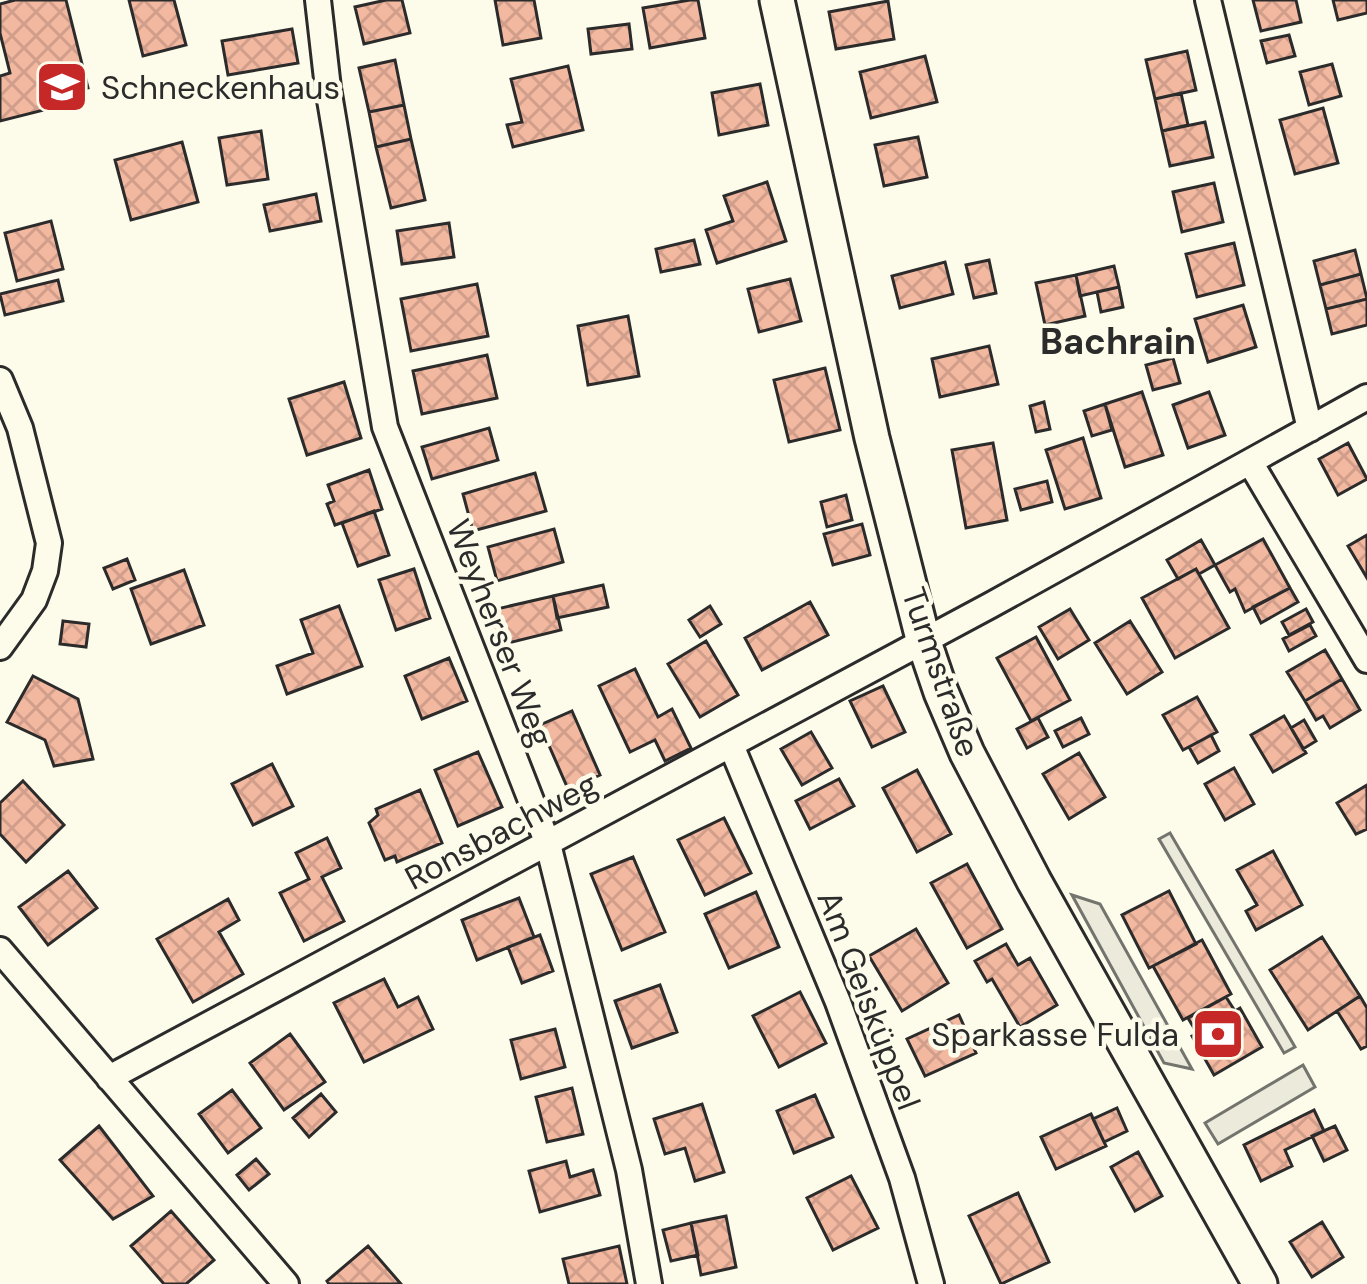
<svg xmlns="http://www.w3.org/2000/svg" width="1367" height="1284" font-family="'DM Sans',sans-serif">
<style>
.parking{fill:#eceadb;stroke:#74746e;stroke-width:3}
.building{fill:url(#building-cross-hatch);stroke:#2b2b2b;stroke-width:3}
.lines{fill:none;stroke-linecap:round;stroke-linejoin:round}
.street-casing{stroke:#2b2b2b;stroke-width:30}
.secondary-casing{stroke:#2b2b2b;stroke-width:39}
.street{stroke:#fdfbea;stroke-width:24}
.secondary{stroke:#fdfbea;stroke-width:33}
.labels{text-anchor:middle;dominant-baseline:central;stroke-width:9;stroke-linejoin:round;paint-order:stroke}
.poi-label{font-size:33px;fill:#2b2b2b;stroke:#fdfbea;text-anchor:start}
.street-label{font-size:33px;fill:#2b2b2b;stroke:#fdfbea}
.neighbourhood-label{font-size:36px;font-weight:bold;fill:#2b2b2b;stroke:#fdfbea}
</style>
<defs>
<pattern id="building-cross-hatch" width="8" height="8" patternUnits="userSpaceOnUse" patternTransform="scale(3)"><rect width="8" height="8" fill="#f2b8a0"/><path d="M0 0l8 8M0 8l8-8" fill="none" stroke="#d09e8a"/></pattern>
</defs>
<rect width="100%" height="100%" fill="#fdfbea"/>
<path class="parking" d="M1170 833 1295 1047 1284 1053 1159 839Z
M1072 895 1100 904 1192 1069 1164 1063Z
M1303 1065 1315 1087 1218 1144 1205 1123Z"/>
<path class="building" d="M15 0H66L88 88 42 99 44 110 0 121V76L10 73 0 33V4Z
M129 0H174L186 45 143 56Z
M386 0H402L410 33 364 44 355 7Z
M495 0H534L541 38 503 45Z
M690 0H698L705 38 650 48 643 8Z
M1253 0H1296L1301 22 1261 31Z
M1333 0H1367V13L1338 20Z
M888 1 894 39 836 49 829 12Z
M629 24 632 49 591 54 588 29Z
M292 29 298 63 228 75 222 41Z
M1289 35 1295 56 1267 63 1261 41Z
M1187 51 1196 90 1155 99 1146 60Z
M925 56 937 102 871 118 860 72Z
M395 60 404 105 369 112 359 68Z
M1332 64 1341 96 1309 105 1300 72Z
M568 66 583 130 513 147 507 125 522 122 511 79Z
M760 84 768 125 719 135 712 93Z
M1181 93 1188 125 1162 131 1155 99Z
M404 105 411 139 376 147 369 112Z
M1323 108 1338 163 1295 174 1280 120Z
M1205 122 1213 157 1170 166 1162 131Z
M261 131 268 179 227 185 219 138Z
M918 137 927 177 884 186 875 145Z
M411 139 425 200 391 208 376 147Z
M182 142 198 202 131 220 115 160Z
M767 182 786 241 717 263 706 230 733 221 724 196Z
M1214 183 1223 222 1182 232 1173 192Z
M316 194 321 221 270 231 264 205Z
M51 221 63 269 17 281 5 233Z
M449 223 454 257 402 264 397 231Z
M694 240 700 264 661 272 656 249Z
M1234 243 1244 285 1197 297 1186 254Z
M1355 250 1361 274 1320 285 1314 261Z
M989 260 996 293 974 298 966 265Z
M945 262 953 294 900 308 892 276Z
M1114 266 1119 287 1080 296 1076 275Z
M1361 274 1367 299 1326 309 1320 285Z
M1076 275 1085 316 1045 325 1036 283Z
M790 279 801 321 759 332 748 289Z
M58 280 63 301 5 315 0 294Z
M477 284 488 336 411 351 401 299Z
M1119 287 1123 307 1101 312 1097 292Z
M1367 299V325L1332 334 1326 309Z
M1243 305 1256 347 1208 362 1195 319Z
M628 316 639 376 588 385 578 326Z
M989 346 998 384 940 397 932 359Z
M487 355 497 398 422 414 413 371Z
M1173 358 1180 383 1153 390 1146 365Z
M825 368 840 430 789 442 774 380Z
M344 382 361 438 307 455 289 399Z
M1142 392 1163 455 1125 467 1105 404Z
M1209 392 1225 435 1188 448 1173 405Z
M1044 402 1050 429 1036 432 1030 406Z
M1105 404 1112 430 1092 436 1084 411Z
M489 428 498 460 432 479 422 447Z
M1083 438 1101 498 1065 509 1046 450Z
M993 443 1007 520 966 528 952 450Z
M1348 443 1367 479 1338 495 1319 459Z
M369 470 382 509 335 525 327 504 334 501 328 485Z
M535 473 546 511 473 531 463 494Z
M1047 481 1052 502 1021 510 1015 489Z
M846 495 852 520 827 527 821 502Z
M374 511 389 555 358 566 342 523Z
M862 524 870 555 833 565 824 534Z
M554 529 563 562 497 581 488 547Z
M1367 535V578L1348 546Z
M1263 539 1290 588 1245 612 1235 589 1230 592 1215 565Z
M1201 540 1215 565 1199 574 1196 569 1178 579 1167 560Z
M127 559 135 580 113 589 104 568Z
M414 569 430 618 396 630 379 580Z
M1196 569 1229 628 1175 658 1142 598Z
M184 570 204 625 151 644 131 589Z
M603 585 608 607 557 618 553 596Z
M1290 588 1298 602 1261 623 1253 607Z
M553 596 561 630 496 646 488 611Z
M810 602 828 635 762 670 745 638Z
M339 606 362 666 287 694 277 666 313 653 301 620Z
M710 606 721 624 700 637 689 620Z
M1070 609 1089 640 1058 659 1039 627Z
M1306 609 1313 622 1289 635 1282 622Z
M63 621 89 624 86 647 60 644Z
M1130 621 1162 672 1127 694 1095 643Z
M1310 625 1316 636 1289 651 1283 639Z
M1036 637 1070 700 1031 721 997 658Z
M706 641 738 695 700 717 668 664Z
M1325 650 1342 679 1305 701 1287 672Z
M449 658 467 701 422 719 405 676Z
M635 669 658 717 672 709 691 748 665 761 655 740 630 752 599 686Z
M33 676 78 699 93 759 54 766 45 740 7 722Z
M1342 679 1360 710 1330 728 1323 716 1316 720 1305 701Z
M883 686 905 732 872 747 850 701Z
M1197 697 1217 732 1183 750 1163 715Z
M572 711 600 775 568 789 540 725Z
M1284 716 1306 753 1273 772 1251 735Z
M1038 718 1048 737 1027 748 1017 729Z
M1081 718 1089 734 1063 747 1055 731Z
M1304 720 1316 741 1303 749 1291 728Z
M811 732 832 768 802 785 781 749Z
M1211 735 1219 751 1198 763 1189 747Z
M478 752 502 807 458 826 435 770Z
M1079 753 1105 797 1069 819 1043 774Z
M272 764 293 806 253 825 232 784Z
M1234 768 1254 804 1225 820 1205 784Z
M917 770 951 834 917 852 883 788Z
M839 779 854 806 810 829 796 801Z
M23 781 64 825 26 862 0 834V803Z
M1367 785V829L1356 834 1337 803Z
M420 790 442 843 397 862 395 856 385 860 369 823 378 815 376 809Z
M724 818 751 873 705 895 678 840Z
M327 838 341 868 322 877 344 921 304 941 280 893 309 879 296 853Z
M1273 851 1302 905 1256 930 1246 911 1257 905 1237 870Z
M633 857 665 932 622 950 591 874Z
M967 864 1002 929 967 948 931 883Z
M68 871 97 908 48 945 19 907Z
M1169 891 1196 944 1149 968 1122 915Z
M756 892 779 947 729 968 705 914Z
M519 898 534 937 477 960 462 920Z
M228 899 239 920 219 932 243 974 193 1002 157 939Z
M916 929 948 983 902 1011 869 956Z
M540 935 553 971 522 983 508 947Z
M1322 937 1360 996 1308 1030 1270 970Z
M1202 940 1231 994 1183 1020 1153 966Z
M1006 944 1018 965 1030 958 1057 1005 1020 1027 992 979 987 982 975 961Z
M384 979 398 1007 418 997 433 1029 364 1062 334 1003Z
M660 985 677 1032 632 1048 615 1001Z
M800 992 826 1043 779 1067 753 1016Z
M1360 996 1367 1008V1046L1361 1049 1337 1011Z
M1226 997 1235 1011 1240 1008 1262 1047 1214 1075 1192 1036 1197 1033 1188 1018Z
M959 1015 976 1053 925 1076 907 1039Z
M555 1029 565 1067 521 1079 511 1040Z
M290 1034 325 1082 284 1110 250 1063Z
M572 1088 583 1134 547 1142 536 1097Z
M232 1090 261 1128 228 1153 199 1114Z
M321 1094 336 1112 309 1137 293 1118Z
M815 1095 833 1137 794 1153 777 1111Z
M702 1104 724 1172 695 1181 685 1148 665 1154 654 1119Z
M1117 1108 1127 1131 1104 1142 1093 1119Z
M1314 1110 1324 1131 1285 1150 1292 1166 1261 1181 1244 1145Z
M1091 1114 1106 1146 1056 1169 1041 1137Z
M99 1126 153 1196 113 1219 60 1160Z
M1335 1126 1347 1150 1324 1161 1312 1136Z
M1138 1152 1162 1196 1135 1211 1111 1167Z
M256 1159 269 1174 249 1190 237 1175Z
M566 1161 570 1177 593 1170 600 1195 540 1212 529 1171Z
M851 1176 878 1228 833 1250 807 1198Z
M1018 1193 1049 1262 1001 1284 969 1216Z
M171 1211 214 1260 186 1284H164L131 1246Z
M726 1216 736 1267 701 1275 691 1223Z
M1322 1222 1343 1257 1312 1277 1290 1242Z
M691 1223 698 1255 671 1261 663 1230Z
M368 1246 401 1284H329L327 1281Z
M619 1246 627 1284H569L563 1259Z"/>
<g class="lines">
<g class="street-casing">
<path id="street" d="M318 0 328 88 385 427 548 844 629 1170 649 1284
M1208 0 1310 429
M0 380 20 428 49 543 45 571 34 600 0 647
M1250 462 1367 660
M731 745 838 1002 902 1178 931 1284
M0 950 286 1284
M109 1078 991 605 1367 397"/>
</g>
<g class="secondary-casing">
<path id="secondary" d="M777 0 872 438 923 639 941 692 967 753 1034 881 1260 1284"/>
</g>
<use href="#street" class="street"/>
<use href="#secondary" class="secondary"/>
</g>
<defs>
<g id="school-square" transform="scale(2.7)"><rect x="-9" y="-9" width="18" height="18" rx="4" fill="#c62828" stroke="#fdfbea"/><path d="M0-5L7-2L0 1L-7-2ZM-4 1L0 2.5L4 1V4Q0 6-4 4Z" fill="#fff"/></g>
<g id="bank-square" transform="scale(2.7)"><rect x="-9" y="-9" width="18" height="18" rx="4" fill="#c62828" stroke="#fdfbea"/><path d="M-6-4H6V4H-6ZM0-2.3a2.3 2.3 0 1 0 0 4.6a2.3 2.3 0 1 0 0-4.6Z" fill="#fff"/></g>
</defs>
<g fill-rule="evenodd">
<use href="#school-square" x="62" y="87"/>
<use href="#bank-square" x="1218" y="1034"/>
</g>
<g class="labels">
<g class="poi-label">
<text x="101" y="87">Schneckenhaus</text>
<text x="1179" y="1034" text-anchor="end">Sparkasse Fulda</text>
</g>
<g class="street-label">
<text transform="translate(500 633) rotate(69)">Weyherser Weg</text>
<text transform="translate(941 672) rotate(71)">Turmstraße</text>
<text transform="translate(501 831) rotate(-28)">Ronsbachweg</text>
<text transform="translate(869 1000) rotate(69)">Am Geisküppel</text>
</g>
<g class="neighbourhood-label">
<text x="1118" y="341">Bachrain</text>
</g>
</g>
</svg>
